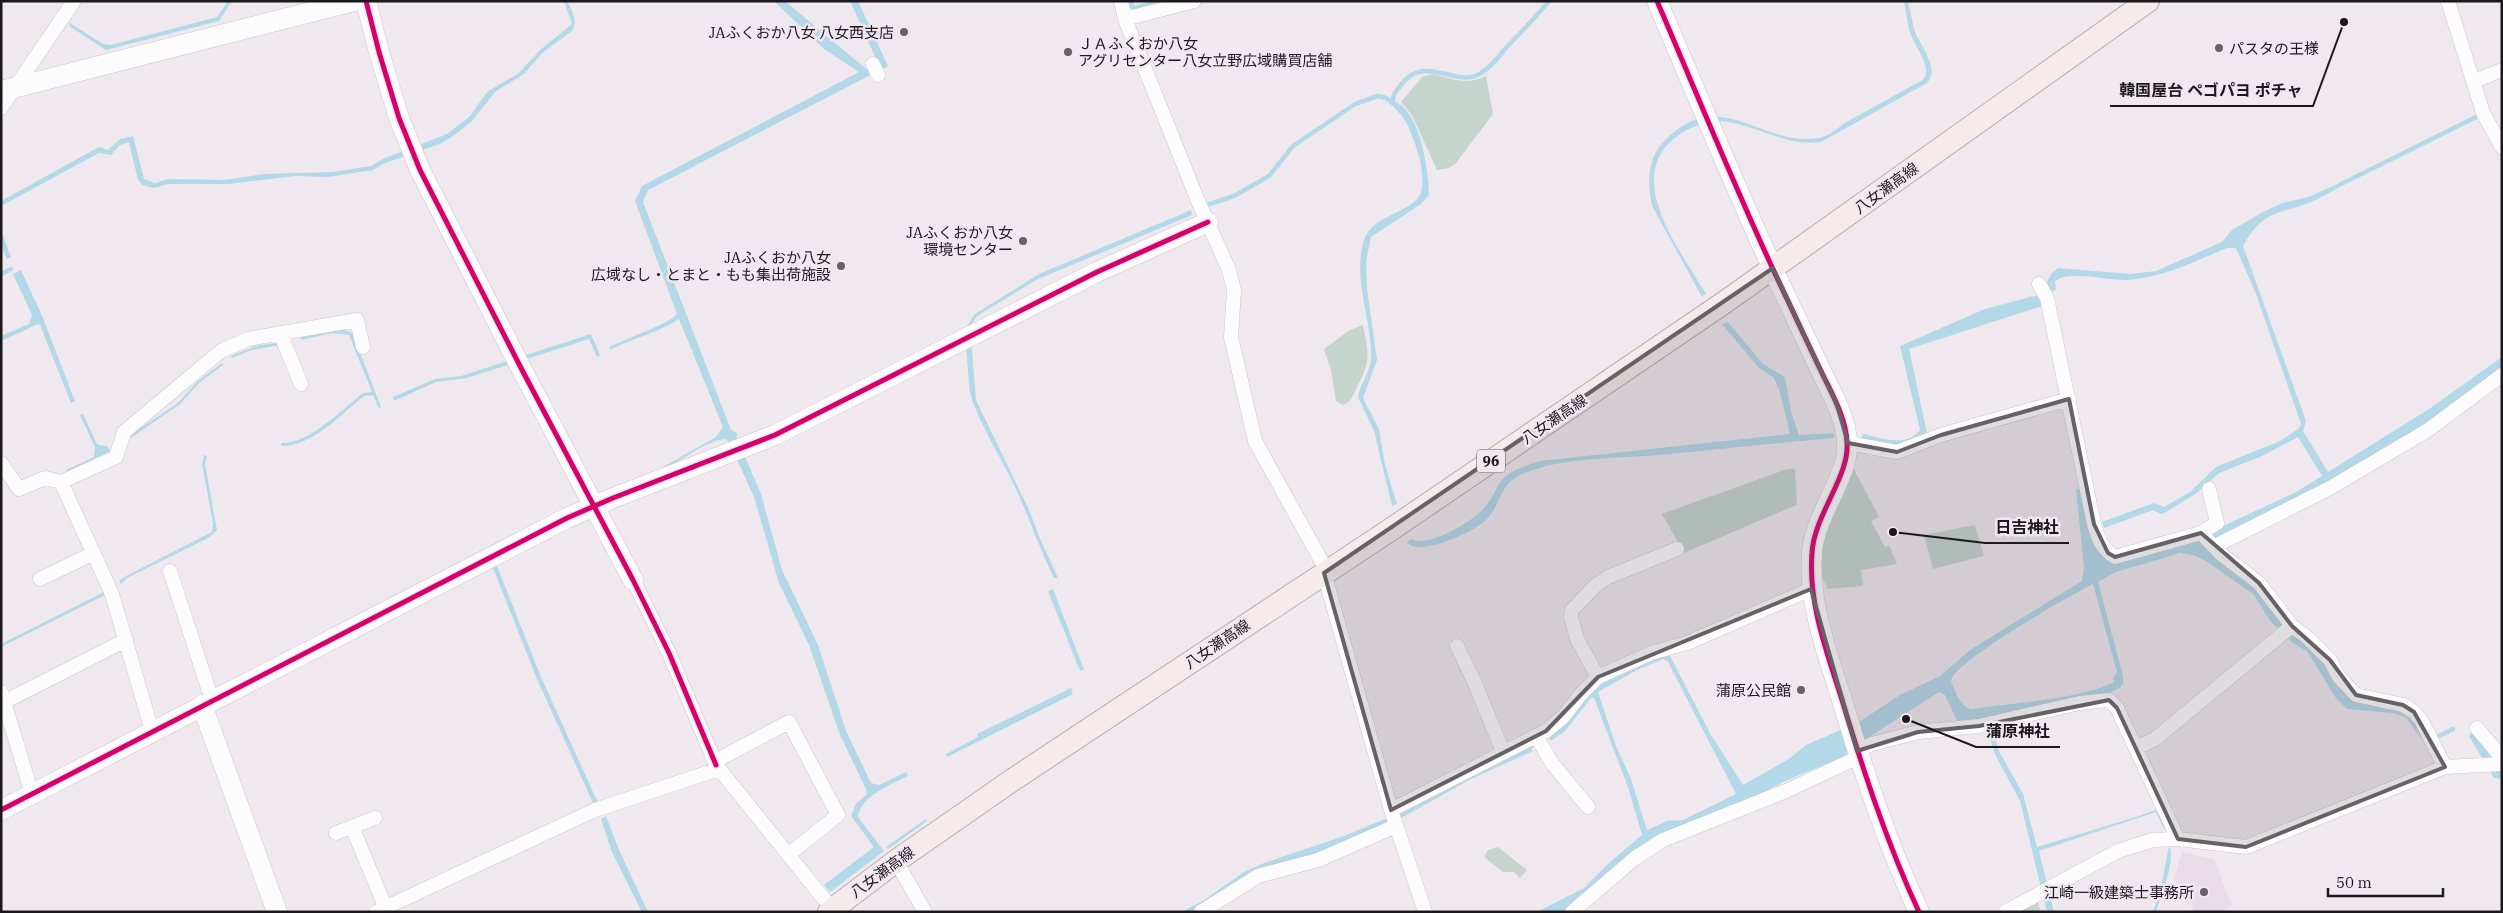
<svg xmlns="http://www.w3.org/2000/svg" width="2503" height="913" font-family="'IBM Plex Serif','Noto Sans JP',serif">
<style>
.built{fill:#e8dce7}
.green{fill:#c5d4cd}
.water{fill:#b3d8e8;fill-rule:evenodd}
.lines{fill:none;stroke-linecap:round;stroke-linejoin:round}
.stream{stroke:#b3d8e8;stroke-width:4.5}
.street-casing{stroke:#cac5ca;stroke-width:15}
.secondary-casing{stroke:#cac5ca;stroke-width:21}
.primary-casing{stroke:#bcabac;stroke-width:24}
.street{stroke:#fdfcfd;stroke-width:14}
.secondary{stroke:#fdfcfd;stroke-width:20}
.primary{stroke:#f4ebea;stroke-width:22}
.cycleway-casing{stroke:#f1e7f1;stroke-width:8}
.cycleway{stroke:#d6006c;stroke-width:5}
.marked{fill:#656165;fill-opacity:0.2;stroke:#656165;stroke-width:4;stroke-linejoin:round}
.poi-dot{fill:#656165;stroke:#f1e7f1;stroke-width:2}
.labels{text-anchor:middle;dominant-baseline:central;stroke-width:5;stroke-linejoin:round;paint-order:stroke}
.shield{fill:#f1e7f1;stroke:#5b565b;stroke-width:1}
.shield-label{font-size:14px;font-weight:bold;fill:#1b181b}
.poi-label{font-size:15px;fill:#1b181b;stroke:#f1e7f1;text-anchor:end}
.street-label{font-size:15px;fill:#1b181b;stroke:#f1e7f1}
.leader{fill:none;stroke:#1b181b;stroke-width:2}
.callout-dot{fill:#1b181b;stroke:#f1e7f1;stroke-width:2}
.callout-label{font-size:16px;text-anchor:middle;font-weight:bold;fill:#1b181b;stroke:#f1e7f1;stroke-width:5;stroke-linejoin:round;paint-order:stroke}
</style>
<rect width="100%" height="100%" fill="#efe9ef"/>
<path class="built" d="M2182 852 2214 859 2232 906 2219 912H2195L2191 904 2188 905 2174 879Z"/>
<path class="green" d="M1434 74C1454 80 1467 85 1486 76L1493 114 1456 163 1449 168 1437 170 1412 115 1401 102 1422 77Z
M1363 325C1369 354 1371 361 1357 387 1353 396 1351 402 1343 405L1336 401 1331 370 1324 349 1350 330Z
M1853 467 1879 517 1871 521 1885 547 1889 545 1897 564 1861 570 1863 586 1828 589C1806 554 1838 501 1853 467Z
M1787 469H1795L1797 501 1796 505 1684 553 1662 514Z
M1975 525 1984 556 1933 569 1924 535Z
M1498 847 1527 870 1520 878 1514 872H1503L1484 857 1488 850Z
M2037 900 2041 912H2019Z"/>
<path class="water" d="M228 1H232L219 21 106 50 69 26 70 23 103 44 111 45 217 17Z
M564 1H567C572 11 578 21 572 31L542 53 524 74 496 91 471 122 456 134 440 144 385 163 373 170 328 177 295 176 230 184H169L154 188 142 185 138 180 129 142 120 145 111 155 99 153 1 206V201L99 147 108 150 120 139 133 136 144 179 155 183 168 179 225 180 264 174 333 172 371 166 385 158 447 134 470 116 487 92 519 73 540 50 572 24Z
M774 1H785L866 69 877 64V61L850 1H858L888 66 648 190 643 202 731 430 737 433V438L761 494 782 570 818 645 846 731 871 783 879 785 906 772 908 776C892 784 860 796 858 817L884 851 830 892 824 885 874 847 851 816 856 804 867 794 866 789 840 735 809 645 779 583 754 497 729 442 725 439C700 442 676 467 651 474L716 437 723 427 679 319C662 331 631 339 610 350L609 347C623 340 671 323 677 314L635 201 642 186 859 72 824 49Z
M1904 1H1908C1910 10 1912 20 1914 29 1919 45 1941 68 1927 83L1821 142C1785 146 1763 128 1729 122 1710 119 1692 125 1676 137 1622 178 1681 251 1706 294L1702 297 1652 206C1647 181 1647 157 1666 139 1722 85 1763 148 1818 138 1831 136 1839 126 1850 120 1875 106 1900 93 1924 79 1932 65 1914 46 1910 32 1907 23 1906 11 1904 1Z
M1392 101C1420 106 1429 172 1429 195L1421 204 1371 237 1366 261 1367 289 1377 360 1363 398 1379 429 1385 465 1397 504 1392 506 1374 431 1358 397C1360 383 1371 372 1371 357 1372 319 1352 279 1364 240 1372 213 1418 213 1422 189 1425 168 1415 141 1406 122 1403 115 1392 108 1392 101Z
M2344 181H2346L2345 184C2332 191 2319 199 2306 204 2273 215 2262 213 2243 246L2306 421 2303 431 2328 472 2429 409 2502 357V370L2430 423 2335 480 2215 542 2321 655 2338 684 2413 716 2427 740 2424 742 2406 718 2393 713 2347 709 2336 698 2307 651 2294 644 2271 622 2253 594 2206 561 2193 555 2180 553 2116 572 2098 582 2123 676V683L2120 688 2105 695 1975 722 1957 721 1945 695 1939 692 1849 750 1842 758C1825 765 1766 786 1758 798L1649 843 1568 912H1537L1584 888 1610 862 1642 835 1628 787 1594 698 1592 697 1565 731 1551 741 1548 735 1592 688 1637 665 1669 654 1711 735 1743 785 1789 759 1806 745 1859 722 1900 695 1940 676 1970 650 2082 581 2084 568 2076 489H2083L2112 563 2212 535 2221 527 2296 492 2322 476 2298 437 2262 456 2219 473 2197 493 2166 512 2161 514 2153 510 2104 528 2102 522 2154 503 2164 507 2190 492 2216 467 2280 441 2298 429 2301 424 2256 294 2236 248H2227C2195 261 2162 278 2128 280 2110 281 2069 270 2055 281L2056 290 2050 292 2047 282 2051 274 2058 268 2130 274 2156 271 2222 242 2232 230 2263 212 2282 203 2308 197ZM2093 584 2117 672 2113 678 2114 682C2081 699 2012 703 1973 709 1961 709 1955 691 1951 681 1953 662 2071 595 2093 584ZM1663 659 1668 662 1736 794 1683 820 1667 821 1647 830 1631 779 1616 746 1598 692 1637 670Z
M1191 210 1192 215 1036 280 977 316 970 326 976 400 1030 512 1038 534 1058 578H1054C1039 548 1029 517 1015 487 1002 460 985 433 974 405 965 383 971 357 962 334L975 314 1039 274Z
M1 230 11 257 7 259 1 244Z
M21 270 43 318 75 401 71 403 40 325 38 324 1 341V336L29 324 32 315 13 274Z
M2042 294 2045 305 1909 349 1928 438 1904 447 1861 439 1863 434C1881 438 1906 448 1920 430L1900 346 1985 309Z
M1728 322 1763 364 1785 377 1791 412 1799 435 1834 433V438C1775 443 1716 450 1657 455 1613 459 1563 457 1522 474 1500 484 1502 501 1488 518 1477 531 1420 557 1407 543L1411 539C1429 548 1474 521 1486 506 1493 498 1496 485 1505 477 1514 469 1528 465 1540 461L1790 434 1779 389 1773 377 1758 367 1722 324Z
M340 329 351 332 354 337 381 407 379 409 373 395 364 396C341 414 312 447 281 446V443C310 444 341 410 363 393L372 392 349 335 332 333 301 340 300 336Z
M591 334 600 355 597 357 589 339 467 378 436 382 394 401 393 397 435 379 461 376Z
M275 343 280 345 252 350 232 358 231 356 255 346Z
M222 363 223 365 199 383 180 404 131 438 129 436 178 403 198 381Z
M83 414 97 444 108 447 110 451 67 473 66 470 94 457 95 447 80 415Z
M204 455 207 456 205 464 217 530 208 538 127 578 121 584 119 581 126 576 212 532 213 523 202 464Z
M1053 589 1084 670 1080 671 1048 591Z
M108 590 109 593 1 647V644Z
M1071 688 1073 694 947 757 946 754 978 737 977 734Z
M1992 729 2000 753 2023 794 2037 847 2139 816 2158 809 2167 828 2164 829 2156 812 2039 851 2054 912H2047L2020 801 1996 756 1987 731Z
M2472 731C2484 743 2502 761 2502 779L2494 778 2469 736Z
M1530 744 1533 751 1471 779 1387 826 1196 912H1182L1204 900 1244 872 1264 863 1344 836 1404 811Z
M606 816 619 850 648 912H642L612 852 601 819Z
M926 819 927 821 888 849 886 847Z
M2169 846C2176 861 2161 896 2156 912H2153L2160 891Z"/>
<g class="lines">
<path class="stream" d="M1130 1 1132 6 1135 8 1161 1
M1393 103C1392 96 1396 91 1400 86 1426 51 1456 90 1481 73 1491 67 1498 58 1505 49 1520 33 1535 18 1549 1
M2341 184 2482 114
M1210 204 1234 196 1269 176 1293 146 1355 104 1378 96 1386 98 1395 105
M1 274 11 269
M493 562 539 678 595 802
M2439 736 2453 729"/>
<g class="street-casing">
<path id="street" d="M1121 1 1125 19 1198 201 1229 270 1234 290 1231 337 1255 441 1327 571
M2448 1 2483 113 2502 147
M1125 19 1194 1
M873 64 878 75
M2474 81 2502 70
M1 108 74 1
M2039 284 2047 298 2094 524C2098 538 2102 549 2115 557L2201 533 2217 523 2209 489
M280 333 301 384
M1848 443 1897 452 1941 435 2069 399
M1 463 19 489 45 478 61 482 116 457 124 432 221 351 248 339 357 320 363 347
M61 482 112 594 152 731
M2201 533 2221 554 2259 583 2292 626 2308 638 2330 660 2339 677 2356 695 2403 705 2414 712 2421 720 2445 767
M2215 546 2330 488 2428 430 2502 375
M170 571 212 700
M1324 573 1391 810 1425 912
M40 579 94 553
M633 580 669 653 716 765
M1457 646 1474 681 1501 747V754
M1598 677 1577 639 1571 617 1572 610 1596 585 1608 577 1677 549
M1 692 32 794
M4 702 126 640
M2477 728 2502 758
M1536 736 1552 763 1588 807
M2136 748 2155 739 2292 626
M1857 751 1872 744 1918 732 1979 726 2080 703 2109 700 2117 708 2178 839
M1391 810 1546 731 1563 717 1581 694 1598 677 1651 653 1687 643 1811 589
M352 827 385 906
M336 833 375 818
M788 855 838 815 789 722 721 758 716 765 832 909
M896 861 925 912
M376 912 595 810 719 769
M1201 912 1258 876 1318 860 1396 826
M1572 912 1635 858 1663 840 1786 791 1859 757
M2005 912 2118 851 2153 840 2178 839 2246 847 2445 767 2502 764"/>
</g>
<g class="secondary-casing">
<path id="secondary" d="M366 1 379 52 399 118 420 170 521 368 633 580
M1657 1C1697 94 1735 188 1778 280 1793 311 1807 342 1822 373 1832 394 1846 418 1847 442 1850 476 1814 515 1812 553 1808 604 1827 652 1842 700 1864 773 1887 843 1919 912
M1 91 354 1
M202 705 277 912
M1 810 567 518 613 498 775 435 1097 272 1208 222"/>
</g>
<g class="primary-casing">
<path id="primary" d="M829 912 896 861 1011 781 1390 530 1725 302 2148 1"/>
</g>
<use href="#street" class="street"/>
<use href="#secondary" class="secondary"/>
<use href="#primary" class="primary"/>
<g class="cycleway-casing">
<path id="cycleway" d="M366 1 379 52 399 118 420 170 521 368 633 580 669 653 716 765
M1657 1C1697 94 1735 188 1778 280 1793 311 1807 342 1822 373 1832 394 1846 418 1847 442 1850 476 1814 515 1812 553 1808 604 1827 652 1842 700 1864 773 1887 843 1919 912
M1 810 567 518 613 498 775 435 1097 272 1208 222"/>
</g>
<use href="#cycleway" class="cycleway"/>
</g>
<path class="marked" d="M1773 268 1837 405 1848 443 1897 452 1941 435 2069 399 2094 524 2108 553 2115 557 2201 533 2259 583 2292 626 2330 660 2356 695 2403 705 2414 712 2445 767 2246 847 2178 839 2117 708 2109 700 1979 726 1918 732 1857 751 1811 589 1598 677 1546 731 1391 810 1324 573Z"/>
<g class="poi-dot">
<circle cx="904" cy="32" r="5"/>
<circle cx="2219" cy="48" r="5"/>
<circle cx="1068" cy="52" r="5"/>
<circle cx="1023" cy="241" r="5"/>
<circle cx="841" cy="266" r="5"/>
<circle cx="1801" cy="690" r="5"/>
<circle cx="2204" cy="892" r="5"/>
</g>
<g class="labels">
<rect class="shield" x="1477" y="449.5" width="28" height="23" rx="4"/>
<g class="shield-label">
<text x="1491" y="461">96</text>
</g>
<g class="poi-label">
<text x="894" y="32">JAふくおか八女 八女西支店</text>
<text x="1078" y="43" text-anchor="start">ＪＡふくおか八女<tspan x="1078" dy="17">アグリセンター八女立野広域購買店舗</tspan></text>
<text x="2229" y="48" text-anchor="start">パスタの王様</text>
<text x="1013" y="232">JAふくおか八女<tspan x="1013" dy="17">環境センター</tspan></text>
<text x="831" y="257">JAふくおか八女<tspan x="831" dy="17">広域なし・とまと・もも集出荷施設</tspan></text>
<text x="1791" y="690">蒲原公民館</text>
<text x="2194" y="892">江崎一級建築士事務所</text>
</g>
<g class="street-label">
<text transform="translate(1886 188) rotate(-36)">八女瀬高線</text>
<text transform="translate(1554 419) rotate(-34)">八女瀬高線</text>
<text transform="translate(1217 644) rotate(-34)">八女瀬高線</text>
<text transform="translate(882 872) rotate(-36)">八女瀬高線</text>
</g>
</g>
<path class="leader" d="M2344 22L2313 106H2110M1893 532L1985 543H2069M1906 719L1976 747H2060"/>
<g class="callout-dot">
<circle cx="2344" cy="22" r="5"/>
<circle cx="1893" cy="532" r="5"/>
<circle cx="1906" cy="719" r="5"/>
</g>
<g class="callout-label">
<text x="2211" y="96">韓国屋台 ペゴパヨ ポチャ</text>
<text x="2027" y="533">日吉神社</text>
<text x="2018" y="737">蒲原神社</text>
</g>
<rect width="2503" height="913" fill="none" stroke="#1b181b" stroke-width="5"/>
<path d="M2328 888v8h115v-8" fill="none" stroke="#1b181b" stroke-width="2.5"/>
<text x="2336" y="888" font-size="15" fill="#1b181b" stroke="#f1e7f1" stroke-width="4" paint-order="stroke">50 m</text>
</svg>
